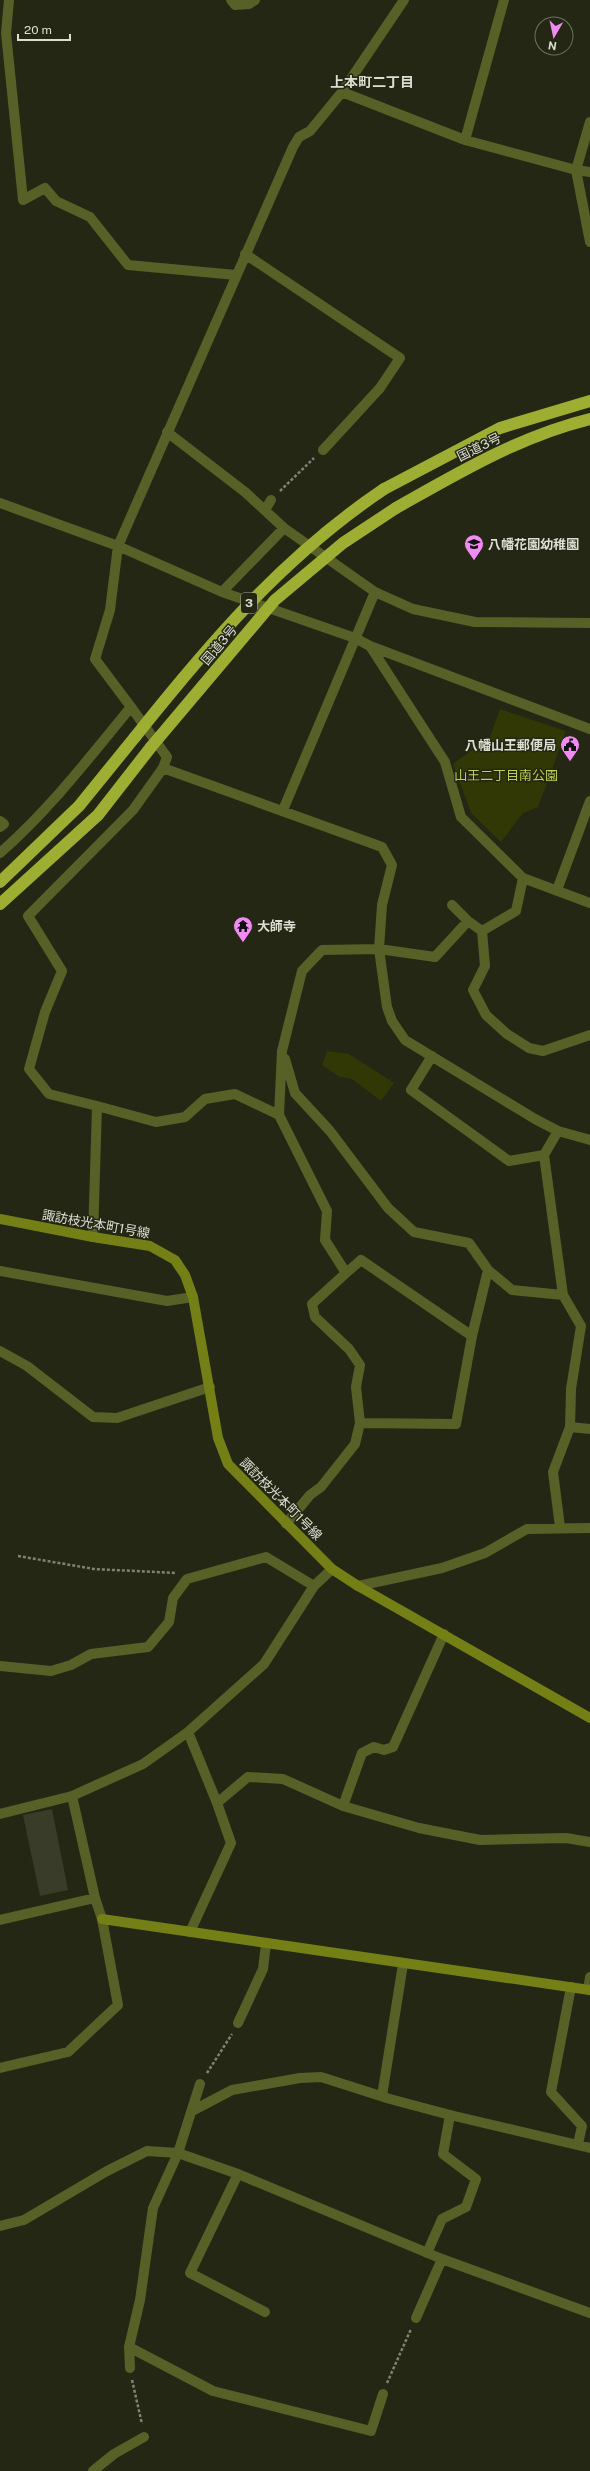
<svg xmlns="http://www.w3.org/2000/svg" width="590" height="2471" font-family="'Public Sans','Noto Sans JP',sans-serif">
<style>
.green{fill:#313705}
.building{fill:#383c28}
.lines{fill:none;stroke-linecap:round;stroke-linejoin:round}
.path{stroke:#808273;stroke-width:2.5;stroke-dasharray:3 2;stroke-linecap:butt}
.lane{stroke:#576026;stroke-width:10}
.street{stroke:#576026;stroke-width:10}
.secondary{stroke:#748016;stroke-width:10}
.highway{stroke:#9eae32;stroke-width:12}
.highway-bridge{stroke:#9eae32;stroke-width:12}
.labels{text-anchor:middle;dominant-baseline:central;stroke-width:3;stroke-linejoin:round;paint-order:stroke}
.shield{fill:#242714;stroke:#a5a799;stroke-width:1}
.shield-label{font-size:12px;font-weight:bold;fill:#dcded2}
.street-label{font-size:13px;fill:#dcded2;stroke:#242714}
.poi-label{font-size:13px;font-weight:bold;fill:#dcded2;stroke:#242714;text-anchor:start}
.park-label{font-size:13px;fill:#becf51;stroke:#242714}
.neighbourhood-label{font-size:14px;font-weight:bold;fill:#dcded2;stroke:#242714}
</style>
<rect width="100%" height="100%" fill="#242714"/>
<path class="green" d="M500 709 566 731 538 807 523 813 501 842 471 813 453 764 490 737Z
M327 1051 349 1054 394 1083 381 1101 352 1079 340 1077 322 1065Z"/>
<path class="building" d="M52 1809 68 1890 40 1896 23 1815Z"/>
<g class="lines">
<path class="path" d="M280 491 314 458
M18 1556 94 1569 175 1573
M207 2073 232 2034
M132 2380 142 2424
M387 2383 411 2329"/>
<path class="lane" d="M238 2174 190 2273 265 2312
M427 2253 442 2219 466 2207 476 2179 443 2154 450 2115
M129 2347 213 2391 371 2431 383 2394
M130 2368 129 2347 140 2300 153 2208 178 2153"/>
<path class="street" d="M9 0 6 33 23 200 45 188 56 201 90 217 128 265 236 275
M231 0 235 5 249 4 255 0
M342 92 465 140 576 170 590 172
M590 122 576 170 590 242
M465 140 504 0
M245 254 400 358 380 388 323 450
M167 432 245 492 284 528 375 592 413 609 475 622 590 623
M0 503 118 546 222 592 355 638 370 646 590 729
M265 510 271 500
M222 592 284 528
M370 646 445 762 461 817 523 878 590 903
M131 707 95 659 110 610 118 546 293 147 299 137 310 131 342 92 404 0
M283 810 375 592
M0 821 4 824 0 827
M0 853C50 809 89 758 131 707L167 757 163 768
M557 890 590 801
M452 905 468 921
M482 931 485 966 473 990 486 1015 507 1034 529 1048 543 1051 590 1035
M432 1056 411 1090 509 1161 544 1155
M285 1059 295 1093 330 1131 388 1208 414 1232 469 1243 488 1270 512 1290 563 1295
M97 1106 49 1094 29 1069 45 1012 62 971 28 916 133 810 163 768 382 847 392 865 382 905 379 949 387 1007 392 1021 405 1040 535 1119 558 1131 590 1140
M558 1131 544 1155 563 1295 581 1326 571 1389 570 1427 553 1472 560 1527
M93 1237 97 1106 156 1122 185 1117 205 1099 235 1094 279 1115
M0 1271 167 1301 193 1297
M346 1273 361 1260 472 1336
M0 1351 27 1366 93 1417 117 1418 210 1387
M360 1423 456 1424 472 1336 488 1270
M570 1427 590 1429
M286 1524 310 1495 321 1487 355 1444 360 1423 356 1387 360 1365 349 1349 315 1317 312 1304 346 1273 325 1240 327 1211 279 1115 282 1051 302 971 322 950 379 949 435 957 468 921 482 931 516 911 523 878
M358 1586 442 1568 485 1553 527 1529 590 1528
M0 1666 51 1671 71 1665 91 1654 148 1647 169 1622 173 1598 187 1579 266 1557 314 1586
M188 1732 217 1803 231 1843 190 1932
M217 1803 248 1777 283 1779 343 1806 419 1828 480 1840 566 1838 590 1842
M343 1806 362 1753 374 1747 384 1750 393 1747 444 1634
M0 1814 72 1796 143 1764 188 1732 264 1664 314 1586 332 1569
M0 1920 95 1898
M571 1987 551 2092 582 2126 578 2144
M588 1990 590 1977
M238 2023 263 1969 266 1944
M0 2068 68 2052 118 2005 102 1919 95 1898 72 1796
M382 2096 403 1964
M192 2111 232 2090 300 2078 321 2077 390 2099 450 2115 590 2148
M178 2153 200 2084
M0 2226 24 2220 107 2171 147 2151 178 2153 238 2174 442 2259 590 2313
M416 2318 442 2259
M93 2471 114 2454 144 2437"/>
<path class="secondary" d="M0 1219 93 1237 150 1246 175 1260 185 1275 193 1297 218 1438 228 1464 332 1569 358 1586 590 1718
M102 1919 590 1990"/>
<path class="highway" d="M384 489 500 428 590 401
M396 508C458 473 520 436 590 419
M0 882 79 806 135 737
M0 904 98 815 151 747"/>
<path class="highway-bridge" d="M135 737C210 643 283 557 384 489
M151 747 275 600 343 543 396 508"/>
</g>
<defs>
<g id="school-pin" transform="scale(1)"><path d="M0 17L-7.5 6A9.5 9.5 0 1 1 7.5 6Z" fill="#f28af3" stroke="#242714"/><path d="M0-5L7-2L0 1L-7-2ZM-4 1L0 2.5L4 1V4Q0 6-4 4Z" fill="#111"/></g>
<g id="civic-pin" transform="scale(1)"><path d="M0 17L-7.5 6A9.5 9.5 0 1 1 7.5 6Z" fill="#f28af3" stroke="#242714"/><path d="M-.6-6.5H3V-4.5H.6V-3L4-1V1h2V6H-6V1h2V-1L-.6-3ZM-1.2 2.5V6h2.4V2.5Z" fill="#111"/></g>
<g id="temple-pin" transform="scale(1)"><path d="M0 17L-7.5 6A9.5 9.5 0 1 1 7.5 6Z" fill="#f28af3" stroke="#242714"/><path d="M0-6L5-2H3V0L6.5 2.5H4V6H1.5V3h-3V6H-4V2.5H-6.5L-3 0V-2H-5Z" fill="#111"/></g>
</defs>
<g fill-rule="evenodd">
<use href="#school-pin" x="474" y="544"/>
<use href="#civic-pin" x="570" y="745"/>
<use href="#temple-pin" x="243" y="926"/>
</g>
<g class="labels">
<rect class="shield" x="241" y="593" width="16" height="20" rx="3"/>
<g class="shield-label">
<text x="249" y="603">3</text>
</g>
<g class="street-label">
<text transform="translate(479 447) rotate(-26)">国道3号</text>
<text transform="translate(219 645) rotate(-50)">国道3号</text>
<text transform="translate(96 1224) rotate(10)">諏訪枝光本町1号線</text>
<text transform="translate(281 1499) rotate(45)">諏訪枝光本町1号線</text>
</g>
<g class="poi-label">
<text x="488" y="544">八幡花園幼稚園</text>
<text x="556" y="745" text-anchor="end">八幡山王郵便局</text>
<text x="257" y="926">大師寺</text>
</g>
<g class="park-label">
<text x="506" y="775">山王二丁目南公園</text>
</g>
<g class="neighbourhood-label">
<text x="372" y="82">上本町二丁目</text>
</g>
</g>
<g transform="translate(554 36) rotate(189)"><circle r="19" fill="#242714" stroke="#6e7060"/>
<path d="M0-3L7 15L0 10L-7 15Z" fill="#f28af3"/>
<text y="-6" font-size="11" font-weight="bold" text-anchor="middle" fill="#dcded2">N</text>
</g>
<path d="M18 34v6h52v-6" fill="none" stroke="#dcded2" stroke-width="2"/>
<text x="24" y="34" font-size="12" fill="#dcded2" stroke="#242714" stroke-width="3" paint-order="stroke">20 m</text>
</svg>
